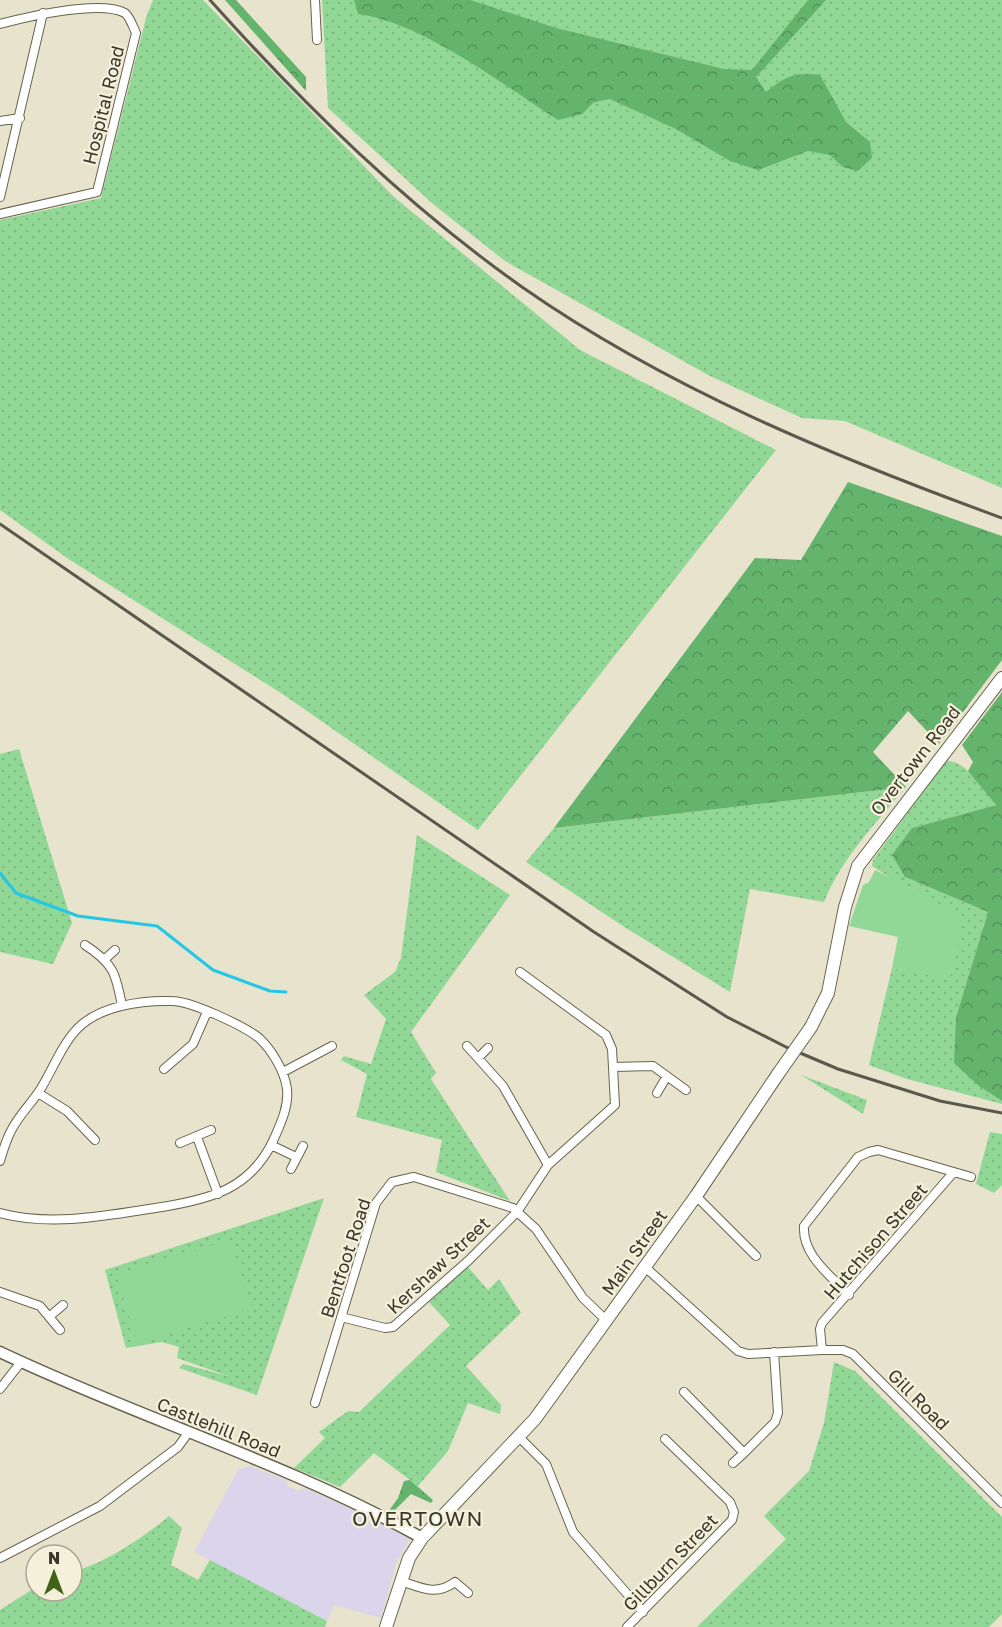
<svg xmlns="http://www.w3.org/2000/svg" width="1002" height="1627" font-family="'Golos Text',sans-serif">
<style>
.commercial{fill:#dad5ea}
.grass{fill:url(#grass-dots)}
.forest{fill:url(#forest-crowns)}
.garden{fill:#91d896}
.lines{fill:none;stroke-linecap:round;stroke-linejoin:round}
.stream{stroke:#25c7e6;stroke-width:3}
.minor-casing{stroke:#67634f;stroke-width:10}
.secondary-casing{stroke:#67634f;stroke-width:13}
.primary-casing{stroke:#67634f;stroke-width:14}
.minor{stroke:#fff;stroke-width:8}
.secondary{stroke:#fff;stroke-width:10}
.primary{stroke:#fff;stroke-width:12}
.rail{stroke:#5b594d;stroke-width:3}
.primary-bridge-casing{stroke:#67634f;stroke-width:14;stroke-linecap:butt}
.primary-bridge{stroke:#fff;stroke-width:12}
.labels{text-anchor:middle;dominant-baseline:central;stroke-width:4.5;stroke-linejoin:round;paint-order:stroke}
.street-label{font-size:18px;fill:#38362d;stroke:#f4f0d9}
.quarter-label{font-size:21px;letter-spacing:1.5px;fill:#38362d;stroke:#f4f0d9}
</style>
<defs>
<pattern id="grass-dots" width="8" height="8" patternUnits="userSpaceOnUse" patternTransform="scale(1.5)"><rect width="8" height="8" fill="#91d896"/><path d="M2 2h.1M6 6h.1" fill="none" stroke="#7eba82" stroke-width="1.8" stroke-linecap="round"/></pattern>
<pattern id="forest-crowns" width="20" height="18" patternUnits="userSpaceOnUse" patternTransform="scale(1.5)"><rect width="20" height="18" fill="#65b46d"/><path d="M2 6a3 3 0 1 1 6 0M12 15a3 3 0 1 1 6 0" fill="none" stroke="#54935a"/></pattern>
</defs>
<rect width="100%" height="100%" fill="#e7e3cc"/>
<path class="commercial" d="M249 1466 286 1480 287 1486 299 1491 305 1488 369 1517 370 1525 382 1524 410 1539 396 1563 381 1618 334 1605 327 1621 194 1552 238 1470Z"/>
<path class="grass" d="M153 0H203L394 197 580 350 776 450 478 830 284 695 70 560 0 510V220L101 198 146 18Z
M322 0H1002V488L845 421 802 418 710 376 505 261 433 204 328 108Z
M19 749 72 923 53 964 0 952V754Z
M946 761C967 760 984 791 996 805L912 828 905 877 988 912 956 1017 980 1087 1002 1101V1104L907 1079 869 1065 892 968 950 978 916 890 897 882 872 866 873 860Z
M906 787C876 823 841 859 824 902L750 889 730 992 626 928 526 862 554 828Z
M417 835 510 895 411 1032 436 1073 431 1079 510 1201 436 1172 442 1140 356 1117 367 1074 341 1060 344 1056 371 1064 386 1019 364 995 395 972 401 958Z
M801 1075 867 1100 863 1114Z
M990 1132 1002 1134V1185L994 1193 976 1184Z
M324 1198 257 1395 179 1368 183 1364 228 1376 177 1358 179 1347 162 1342 126 1348 105 1270Z
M468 1267 488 1290 499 1279 521 1313 466 1366 501 1405 500 1414 468 1403 448 1451 418 1486 374 1453 340 1487 294 1468 325 1438 319 1432 348 1411 359 1412 450 1325 429 1302Z
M834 1362 855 1371 1002 1517V1614L989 1627H697L786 1539 764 1516 809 1471 824 1423Z
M169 1516 182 1528 171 1565 198 1580 210 1560 327 1621 325 1627H0V1610L36 1587V1591H72V1572C104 1564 144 1537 169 1516Z"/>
<path class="forest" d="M225 0H236L306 77V91Z
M354 0H470L556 28 724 69 752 70 808 0H826L756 77 766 92C786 76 794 72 820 75L846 122 870 142 872 158 858 171 843 167 830 155 808 151 758 170 730 161 676 129 610 99 594 102 582 114 558 120C501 84 424 23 358 14Z
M848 482 1002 536V660L939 744 908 711 873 752 906 787 554 828 755 558 801 560Z
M1002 692V1101L980 1087 954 1063 956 1017 988 912 905 877 892 855 912 828 996 805 968 771 973 762 962 745Z
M410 1480 433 1500 431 1503 411 1494 391 1514 388 1512 398 1498 404 1481Z"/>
<path class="garden" d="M875 870 916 890 963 919 950 979 892 968 898 937 849 926 863 885 869 882Z
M230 1240 251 1309 137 1343 116 1274Z"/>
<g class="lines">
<path class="stream" d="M0 873 16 893 78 916 157 926 213 970 270 991 286 992"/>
<g class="minor-casing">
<path id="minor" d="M315 0 317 40
M0 24C30 16 100 0 125 13 130 17 133 27 136 33L97 192 0 214
M0 121 20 118
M0 197 43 13
M85 945C113 963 116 973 122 1006
M105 959 115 950
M467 1046 503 1086 548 1165
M478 1058 488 1048
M613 1067 653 1066 686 1090
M164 1069 193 1044 207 1012
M283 1072 332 1046
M38 1093 67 1111 95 1140
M657 1093 667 1076
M197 1137 218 1194
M180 1143 211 1130
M271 1145 296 1157
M0 1161C3 1151 6 1140 11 1131 18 1116 31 1104 40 1090 52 1071 62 1044 78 1028 100 1006 141 1000 172 1001 191 1001 244 1026 259 1038 272 1050 285 1072 287 1089 289 1107 280 1125 273 1141 250 1189 211 1199 162 1207 109 1215 53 1227 0 1213
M291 1169 303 1146
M953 1173 822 1323 820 1329 822 1350H843L853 1354 1002 1503
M696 1196 756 1256
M645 1267 738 1351 748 1354 822 1350
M0 1292 40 1306 60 1330
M849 1295C830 1275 802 1255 804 1226L858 1157 869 1152 878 1150 971 1177
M50 1316 63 1305
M341 1317 385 1328 393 1327 469 1260 517 1212 548 1165 615 1105 612 1049 606 1035 520 972
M0 1389 21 1362
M684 1392 744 1453 733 1463
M315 1403 376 1203 392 1182 414 1177 513 1208 536 1229 583 1298 607 1321
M519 1437 546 1464 573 1532 643 1612
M744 1453 775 1422 778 1413 774 1352
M0 1558 100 1506 178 1447 188 1433
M401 1581C422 1588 436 1596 455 1582L468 1593
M627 1627 732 1520 734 1512 730 1502 665 1439"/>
</g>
<g class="secondary-casing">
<path id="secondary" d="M0 1352C139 1418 288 1463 422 1538"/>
</g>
<g class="primary-casing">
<path id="primary" d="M811 1027 828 993 845 907 858 866 1002 678
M386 1627 409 1558 422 1538 535 1419 696 1196 778 1074"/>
</g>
<use href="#minor" class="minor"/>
<use href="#secondary" class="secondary"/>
<use href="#primary" class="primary"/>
<path class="rail" d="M210 0C304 105 406 205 522 287 668 389 835 457 1002 518
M0 524 594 932 727 1017 786 1047 838 1069 940 1101 1002 1113"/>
<g class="primary-bridge-casing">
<path id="primary-bridge" d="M778 1074 811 1027"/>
</g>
<use href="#primary-bridge" class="primary-bridge"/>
</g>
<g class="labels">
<g class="street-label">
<text transform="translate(103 105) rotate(-76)">Hospital Road</text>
<text transform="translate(915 760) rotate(-52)">Overtown Road</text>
<text transform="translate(875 1241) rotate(-49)">Hutchison Street</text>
<text transform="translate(634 1252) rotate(-55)">Main Street</text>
<text transform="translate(345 1258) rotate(-72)">Bentfoot Road</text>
<text transform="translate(438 1265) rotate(-43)">Kershaw Street</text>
<text transform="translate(919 1399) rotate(45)">Gill Road</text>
<text transform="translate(219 1427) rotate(22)">Castlehill Road</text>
<text transform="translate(670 1562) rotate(-46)">Gillburn Street</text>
</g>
<g class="quarter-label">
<text x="418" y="1518">OVERTOWN</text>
</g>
</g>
<g transform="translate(54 1573)"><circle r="28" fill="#f4f0d9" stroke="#a9a694" stroke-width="1.5"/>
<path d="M0-4.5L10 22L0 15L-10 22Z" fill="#406117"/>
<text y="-9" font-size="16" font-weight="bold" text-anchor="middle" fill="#38362d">N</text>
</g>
</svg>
